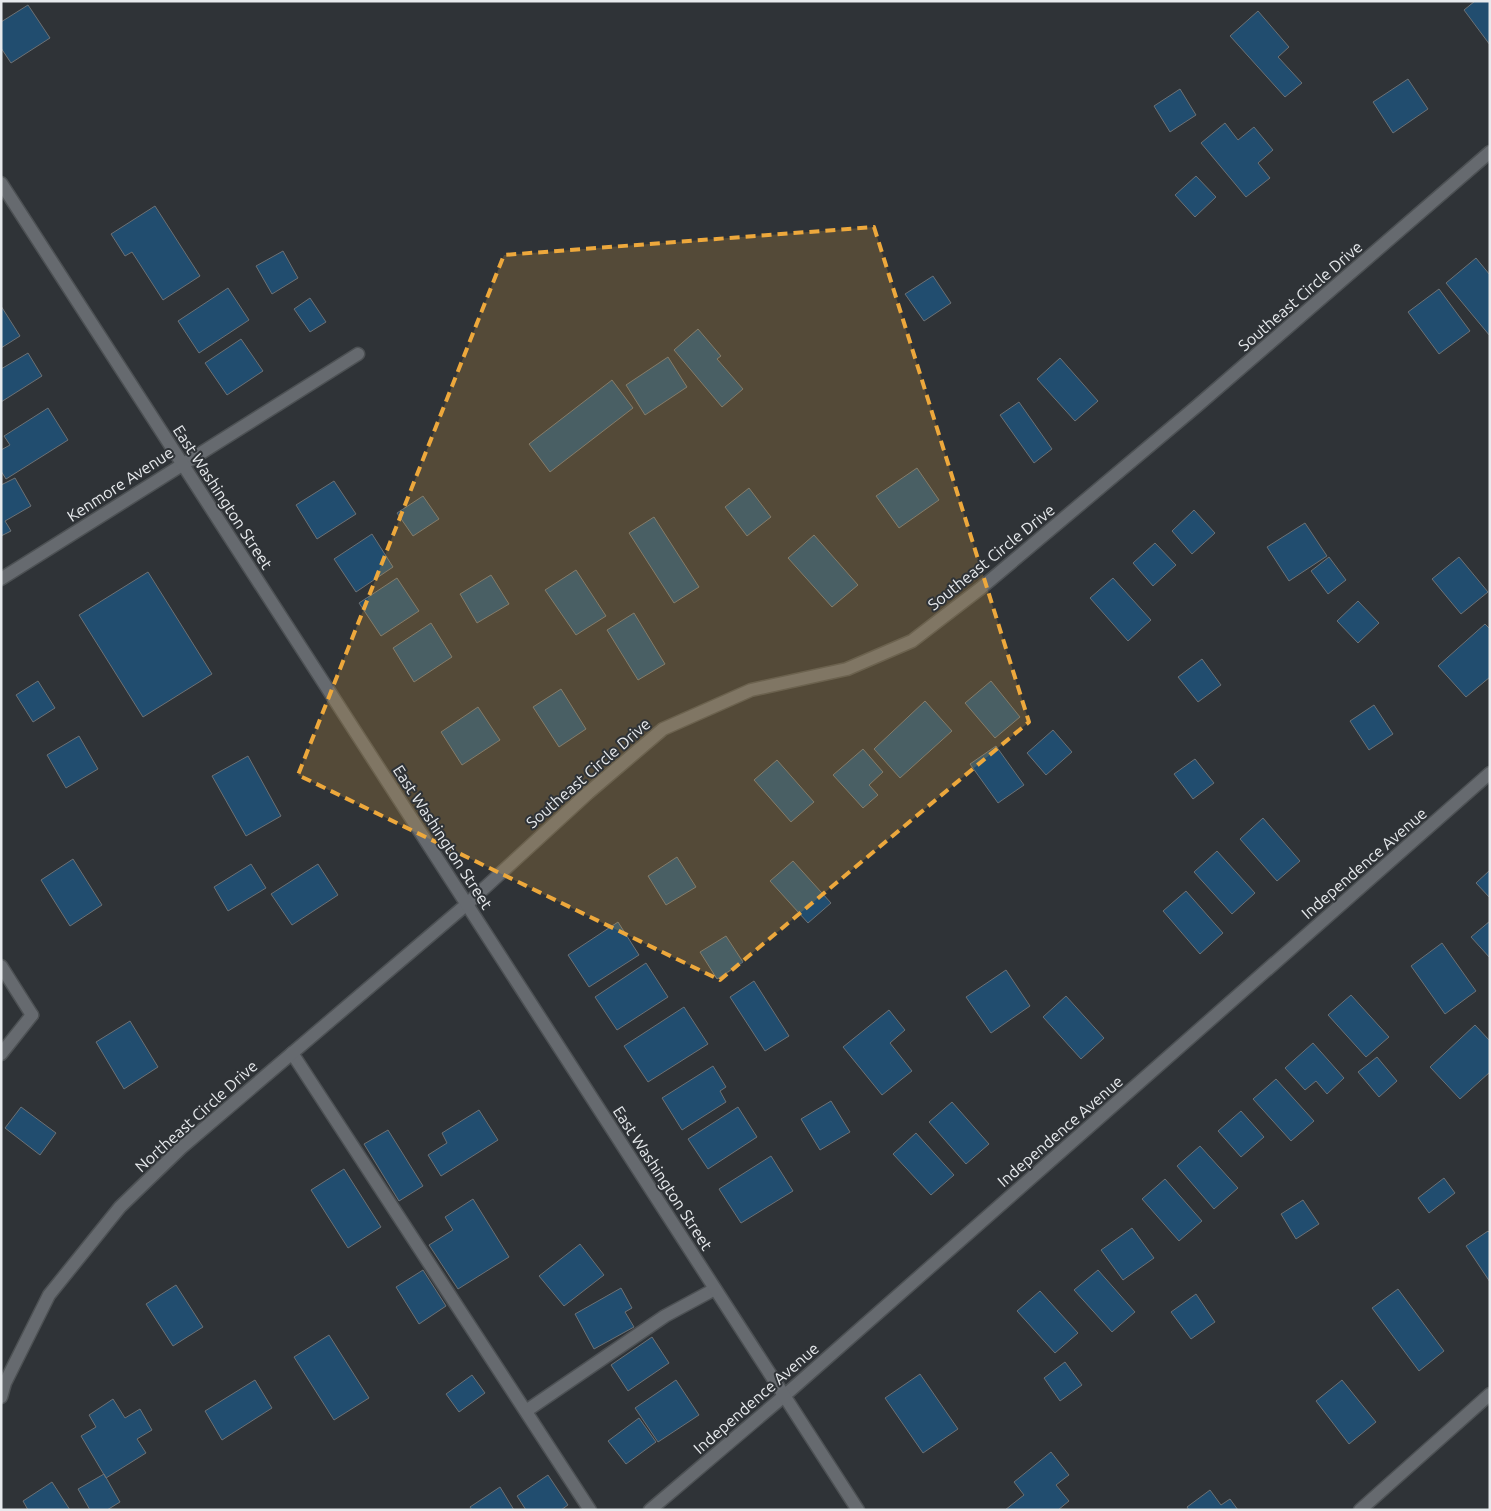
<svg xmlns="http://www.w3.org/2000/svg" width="1491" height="1511" font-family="Ubuntu,sans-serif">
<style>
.building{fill:#214d6f;stroke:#6c7175}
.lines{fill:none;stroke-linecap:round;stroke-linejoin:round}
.service-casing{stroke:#4d5154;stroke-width:15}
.minor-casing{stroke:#4d5154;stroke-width:15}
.tertiary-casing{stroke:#4d5154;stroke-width:15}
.service{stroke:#666a6f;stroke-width:12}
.minor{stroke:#666a6f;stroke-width:12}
.tertiary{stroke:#666a6f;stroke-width:12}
.marked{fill:#eda83c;fill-opacity:0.2;stroke:#eda83c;stroke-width:4;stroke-dasharray:10 6;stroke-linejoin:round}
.labels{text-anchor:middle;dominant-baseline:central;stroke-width:4;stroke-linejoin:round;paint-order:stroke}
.street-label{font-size:16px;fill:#e7eaed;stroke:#2f3337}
</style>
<rect width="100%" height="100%" fill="#2f3337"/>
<path class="building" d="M1475 1H1490V45L1464 10Z
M28 5 50 38 11 63 1 48V22Z
M1258 11 1289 47 1278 57 1302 83 1285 97 1230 36Z
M1408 79 1428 109 1393 133 1373 102Z
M1180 89 1196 115 1170 132 1154 106Z
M1225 123 1238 140 1254 127 1273 150 1258 163 1270 178 1246 197 1201 143Z
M1196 176 1216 197 1195 217 1175 195Z
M155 206 200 276 163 300 132 252 125 256 111 234Z
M283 251 298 278 272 294 256 266Z
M1476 258 1490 275V336L1446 283Z
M933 276 951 303 924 321 905 294Z
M228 288 249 320 199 353 178 321Z
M1439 289 1470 331 1439 354 1408 312Z
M310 298 326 322 310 332 294 309Z
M1 306 20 336 1 348Z
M698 329 721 356 717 359 743 389 722 407 674 350Z
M241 339 263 371 227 395 205 363Z
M28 353 42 376 1 402V369Z
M668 357 687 387 645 415 626 385Z
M1060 358 1098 401 1075 421 1037 379Z
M612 380 633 408 550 472 529 444Z
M1019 402 1052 449 1034 463 1000 415Z
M48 408 68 440 6 479 1 471V450L10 445 4 436Z
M917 468 939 500 899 528 876 496Z
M15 478 31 506 5 521 11 531 1 536V485Z
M334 481 356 514 317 539 296 505Z
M749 488 771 517 747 536 725 507Z
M423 496 439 519 413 536 397 513Z
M1194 510 1215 533 1192 554 1172 531Z
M654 517 699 587 674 603 629 533Z
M1305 523 1327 556 1289 581 1267 547Z
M372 534 393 567 356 592 334 559Z
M814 535 858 585 832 607 788 558Z
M1155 543 1176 565 1153 586 1133 563Z
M1329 557 1346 580 1328 594 1311 571Z
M1459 557 1488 592 1461 614 1432 579Z
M576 570 606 616 576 635 545 590Z
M148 572 212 674 143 717 79 615Z
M491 575 509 604 477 623 460 594Z
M397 578 419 611 381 636 359 603Z
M1113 578 1151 620 1128 641 1090 598Z
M1358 601 1379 623 1358 643 1337 621Z
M634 613 665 664 638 680 607 630Z
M431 623 452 657 414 682 393 648Z
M1485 624 1490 629V677L1466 697 1438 666Z
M1202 659 1221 685 1198 702 1178 677Z
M38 681 55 708 33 722 16 695Z
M991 681 1020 717 995 738 965 703Z
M561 689 586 729 559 747 533 707Z
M925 701 952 731 900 778 874 749Z
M1374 705 1393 734 1369 750 1350 721Z
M478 707 500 740 462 765 441 732Z
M1053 730 1072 752 1046 775 1027 753Z
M79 736 98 769 66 788 47 755Z
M996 746 1024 785 998 803 970 764Z
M863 749 883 772 869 785 878 795 863 808 833 775Z
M248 756 281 816 246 836 212 776Z
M1195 759 1214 783 1193 799 1174 774Z
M777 760 814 802 791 822 754 780Z
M1263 818 1300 861 1277 881 1240 839Z
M1217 851 1255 893 1232 914 1194 872Z
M677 857 696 887 666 905 648 876Z
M73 859 102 905 70 926 41 880Z
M793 861 831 903 808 923 770 881Z
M251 864 266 888 228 911 214 887Z
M318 864 338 895 292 925 271 894Z
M1490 870V898L1476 883Z
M1186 891 1223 933 1200 954 1163 911Z
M1490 921V958L1471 937Z
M618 922 639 955 589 987 568 955Z
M726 936 743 962 717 979 700 952Z
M1442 943 1476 991 1445 1014 1411 966Z
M646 963 668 997 617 1030 595 997Z
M1006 970 1030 1006 991 1033 966 997Z
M754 981 789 1036 765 1051 730 997Z
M1351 995 1389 1037 1366 1057 1328 1015Z
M1066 996 1104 1038 1081 1059 1043 1017Z
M684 1007 708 1044 648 1082 624 1046Z
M889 1010 905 1030 890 1043 912 1071 882 1095 843 1047Z
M130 1021 158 1067 124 1089 96 1042Z
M1475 1025 1490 1041V1072L1460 1099 1430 1067Z
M1313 1043 1344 1078 1327 1094 1316 1081 1305 1090 1285 1068Z
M1377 1057 1397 1081 1379 1097 1358 1072Z
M713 1066 726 1087 720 1091 726 1102 682 1130 662 1098Z
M1276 1079 1314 1121 1291 1141 1253 1099Z
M831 1101 850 1132 820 1150 801 1119Z
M952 1102 989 1144 966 1164 929 1122Z
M21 1107 56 1133 40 1155 5 1128Z
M738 1107 757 1137 708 1169 688 1139Z
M479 1110 498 1140 441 1176 428 1155 447 1143 442 1133Z
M1241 1111 1264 1137 1241 1157 1218 1131Z
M388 1130 423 1186 399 1201 364 1144Z
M916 1133 954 1175 931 1195 893 1154Z
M1200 1146 1238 1188 1214 1209 1177 1166Z
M771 1156 793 1191 741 1223 719 1189Z
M344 1169 381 1227 348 1248 311 1190Z
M1444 1178 1455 1193 1429 1213 1418 1198Z
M1165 1179 1202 1221 1179 1241 1142 1199Z
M473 1199 509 1257 458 1289 429 1245 453 1230 445 1217Z
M1303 1200 1319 1224 1296 1239 1281 1214Z
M1132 1228 1154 1258 1123 1280 1101 1250Z
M1488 1231 1490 1233V1282L1466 1246Z
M580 1244 604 1275 564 1306 539 1276Z
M423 1270 446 1306 419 1324 396 1287Z
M1098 1270 1135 1312 1112 1332 1074 1290Z
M176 1285 203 1327 173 1346 146 1304Z
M621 1288 632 1308 625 1312 634 1327 594 1349 575 1314Z
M1398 1289 1444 1351 1419 1371 1372 1308Z
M1040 1291 1078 1333 1055 1353 1017 1311Z
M1196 1294 1215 1322 1191 1339 1171 1312Z
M329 1335 369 1398 334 1420 294 1357Z
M652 1337 669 1363 628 1391 611 1365Z
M1065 1362 1082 1385 1060 1401 1044 1378Z
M920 1374 958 1429 923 1453 885 1398Z
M472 1375 485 1393 459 1412 446 1394Z
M255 1380 272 1408 222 1440 205 1411Z
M676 1380 699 1415 658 1442 635 1408Z
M1342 1380 1376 1422 1349 1444 1316 1401Z
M113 1399 125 1418 140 1409 152 1430 137 1439 146 1453 106 1478 81 1436 96 1427 89 1415Z
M639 1418 656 1442 626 1464 608 1441Z
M1051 1452 1069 1475 1056 1485 1069 1501 1058 1510H1005L1024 1495 1014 1482Z
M104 1474 120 1502 107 1510H90L78 1489Z
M548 1475 568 1505 561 1510H526L517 1496Z
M52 1482 70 1510H28L23 1501Z
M500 1487 514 1510H472L470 1507Z
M1210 1490 1221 1505 1230 1499 1238 1510H1189L1187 1507Z"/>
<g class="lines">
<g class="service-casing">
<path id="service" d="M292 1053 590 1510
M1 1054 32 1015
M526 1411 665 1316 715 1289"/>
</g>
<g class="minor-casing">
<path id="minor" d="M1 579 358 354
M1 966 32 1015
M1 1397 5 1383 49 1295 120 1207 181 1148 467 904 588 793 663 729 751 690 847 669 912 641 981 588 1197 406 1490 152
M650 1510 784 1396 1490 773
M1360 1510 1490 1394"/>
</g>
<g class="tertiary-casing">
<path id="tertiary" d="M1 183 858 1510"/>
</g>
<use href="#service" class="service"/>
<use href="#minor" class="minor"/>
<use href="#tertiary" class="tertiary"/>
</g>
<path class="marked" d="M874 227 1029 722 720 980 298 775 504 255Z"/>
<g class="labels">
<g class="street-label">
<text transform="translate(1300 296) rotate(-41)">Southeast Circle Drive</text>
<text transform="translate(120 484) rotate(-33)">Kenmore Avenue</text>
<text transform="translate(223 497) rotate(57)">East Washington Street</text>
<text transform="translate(991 557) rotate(-39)">Southeast Circle Drive</text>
<text transform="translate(588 773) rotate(-41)">Southeast Circle Drive</text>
<text transform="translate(443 837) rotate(57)">East Washington Street</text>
<text transform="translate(1364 863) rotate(-41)">Independence Avenue</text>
<text transform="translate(196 1116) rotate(-42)">Northeast Circle Drive</text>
<text transform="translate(1060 1131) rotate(-41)">Independence Avenue</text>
<text transform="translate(663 1178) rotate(57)">East Washington Street</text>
<text transform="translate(756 1398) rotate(-41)">Independence Avenue</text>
</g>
</g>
<rect width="1491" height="1511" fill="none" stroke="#e7eaed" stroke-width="5"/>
</svg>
